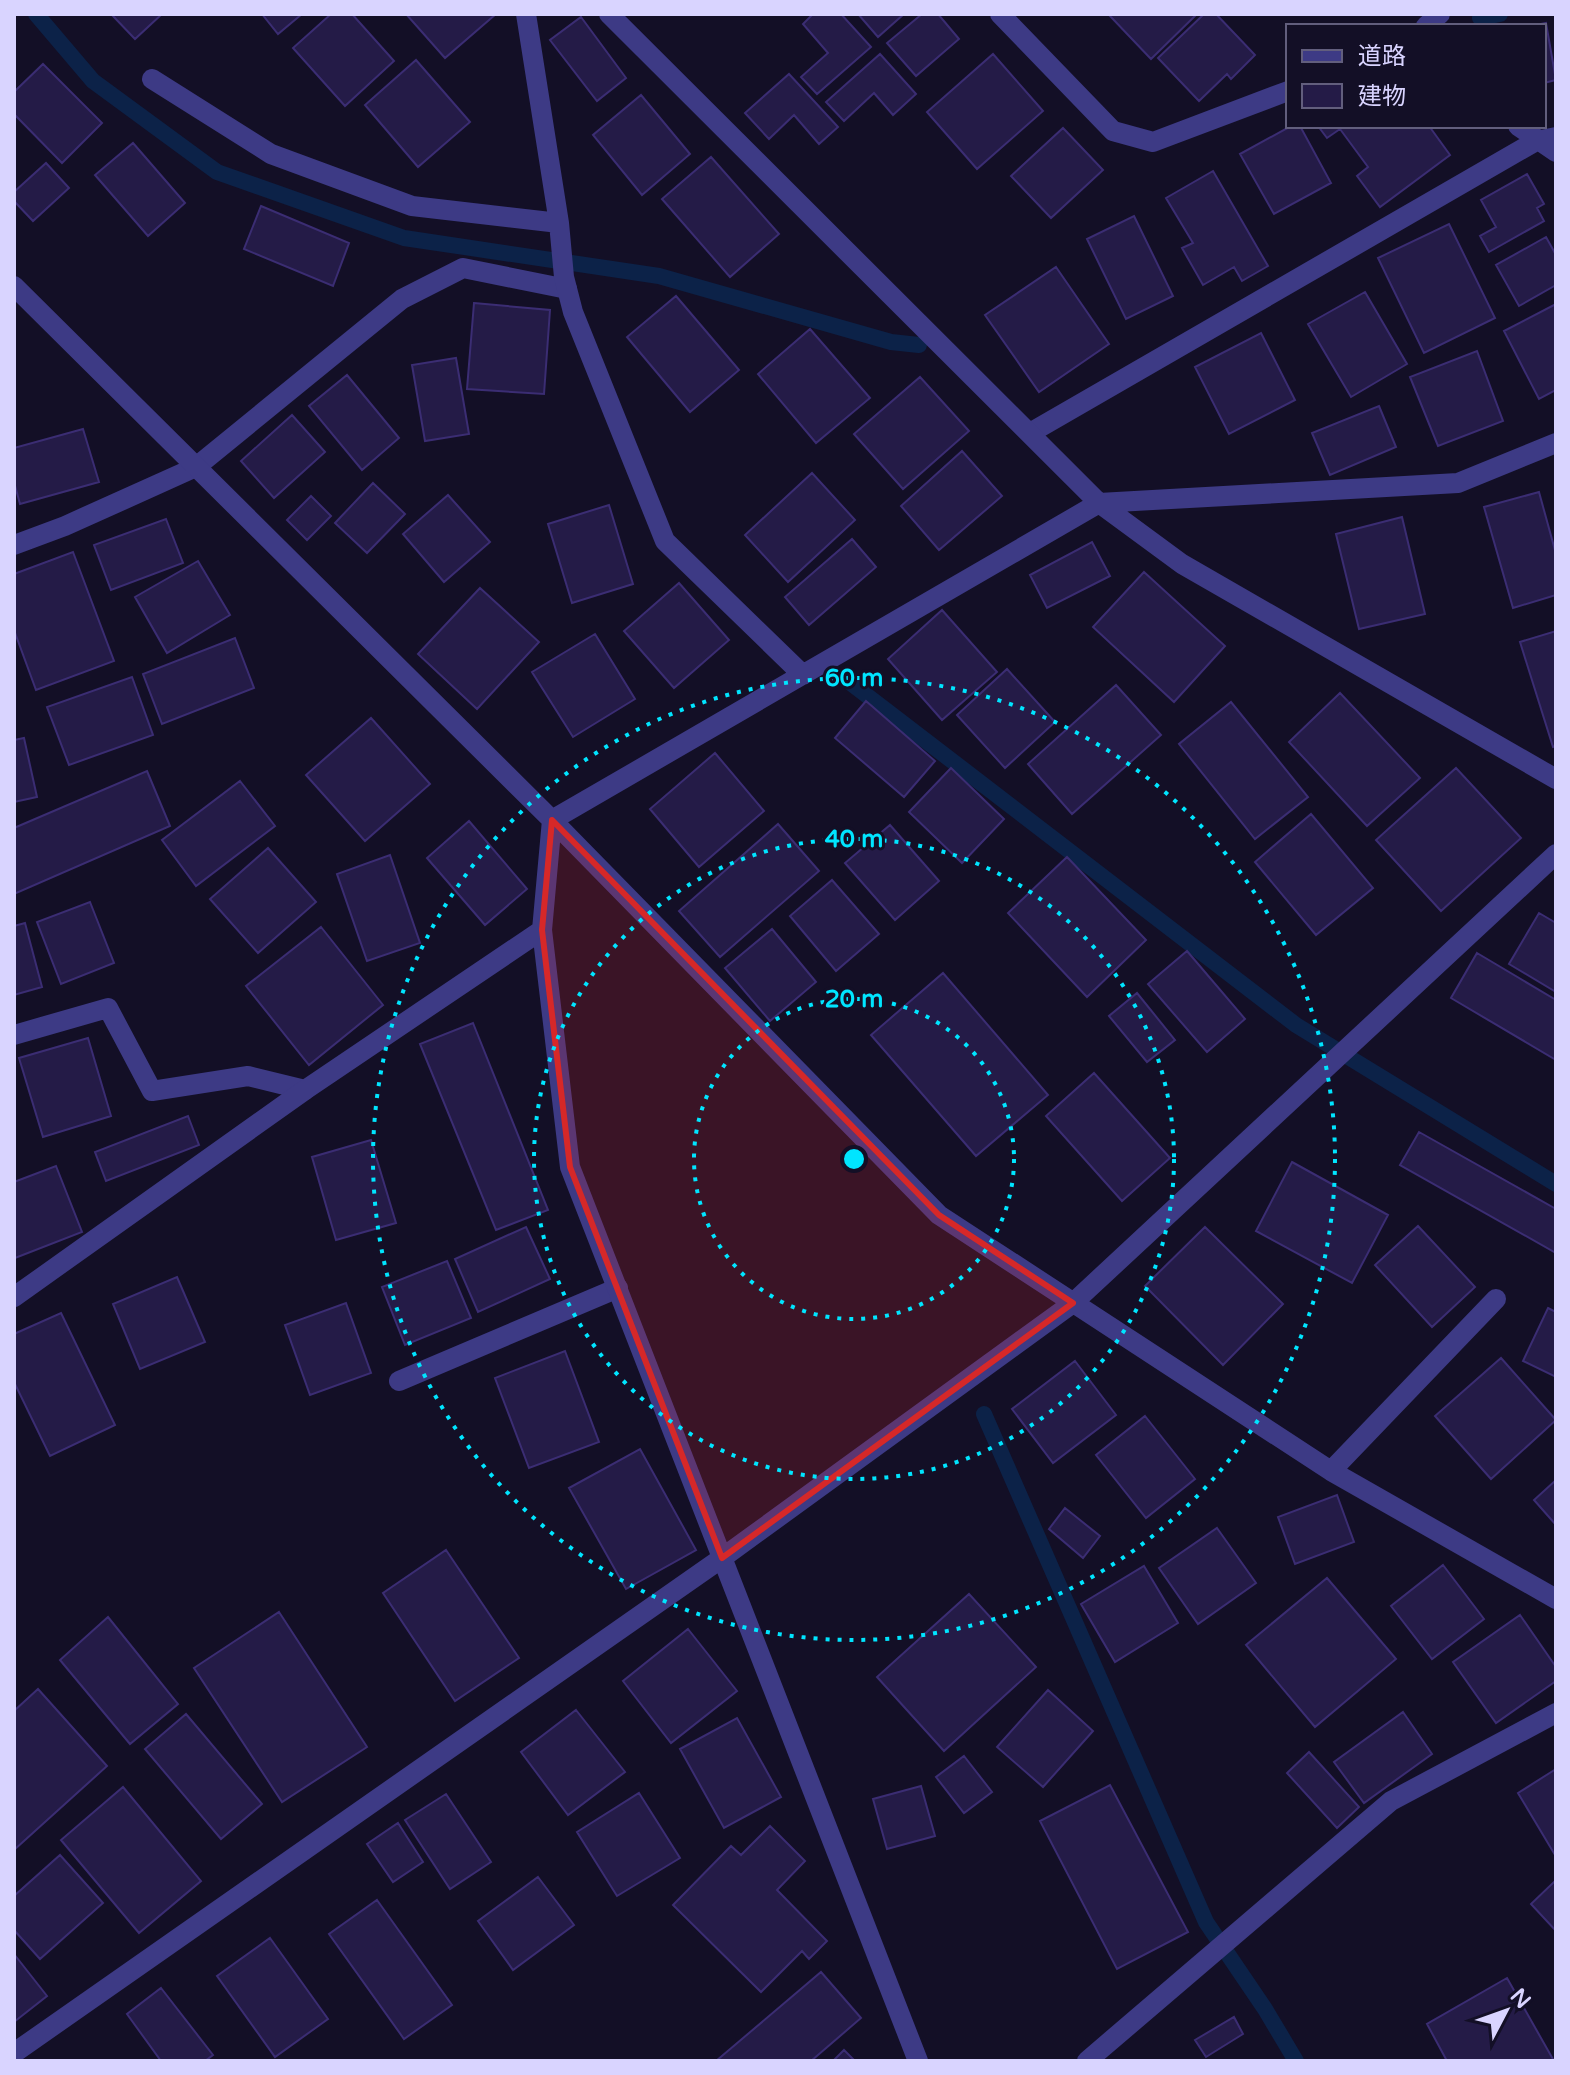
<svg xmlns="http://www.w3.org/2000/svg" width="1570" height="2075" font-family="'Varela Round','Noto Sans JP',sans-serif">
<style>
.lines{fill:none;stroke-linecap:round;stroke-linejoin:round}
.stream{stroke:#0c2248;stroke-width:16}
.building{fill:#241b47;stroke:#3b2d73;stroke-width:2}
.lane{stroke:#3d3a85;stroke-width:20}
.street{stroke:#3d3a85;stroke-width:20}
.marked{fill:#d62828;fill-opacity:0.2;stroke:#d62828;stroke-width:6;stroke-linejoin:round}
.ring{fill:none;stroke:#00e5ff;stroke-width:4;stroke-dasharray:4 8}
.centre{fill:#00e5ff;stroke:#130f26;stroke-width:4}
.ring-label{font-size:24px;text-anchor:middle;font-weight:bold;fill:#00e5ff;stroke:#130f26;stroke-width:6;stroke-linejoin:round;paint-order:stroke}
</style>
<rect width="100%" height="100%" fill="#130f26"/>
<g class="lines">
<path class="stream" d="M36 14 93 81 217 172 404 238 659 276 891 342 919 345
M1480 18 1500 14
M848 681 1296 1025 1556 1184
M984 1414 1206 1922 1265 2009 1296 2061"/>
</g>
<path class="building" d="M111 14H162L135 39Z
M262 14H302L278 34Z
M331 14H352L394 61 345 106 293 48Z
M406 14H496L445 58Z
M813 14H841L871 47 817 94 801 77 828 53 803 24Z
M858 14H904L878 37Z
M922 14H938L959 39 916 76 887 43Z
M1112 14H1197L1151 59 1110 16Z
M1204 14H1216L1255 55 1231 79 1227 74 1199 101 1158 58Z
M581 17 626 78 597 101 550 40Z
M1546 23 1556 80 1544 83V26H1531Z
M880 54 916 94 893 115 874 93 844 121 826 102Z
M993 54 1043 111 977 169 927 112Z
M416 60 470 122 418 167 365 105Z
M43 64 102 123 62 163 14 114V92Z
M789 74 838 127 819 144 794 115 769 139 745 113Z
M641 95 690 154 642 195 593 135Z
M1291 126H1300L1331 183 1274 214 1240 154Z
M1318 126H1429L1450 155 1380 207 1357 176 1368 167 1340 129 1327 138Z
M1063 128 1103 170 1051 218 1011 176Z
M133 143 185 203 148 236 95 175Z
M711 157 779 234 730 277 662 199Z
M46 163 69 188 33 221 14 201V192Z
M1213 171 1268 266 1242 281 1234 267 1203 285 1182 248 1193 243 1166 198Z
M1527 174 1544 204 1537 208 1544 221 1489 252 1480 236 1496 227 1481 200Z
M261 206 349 243 333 286 244 249Z
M1134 216 1173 296 1126 319 1087 239Z
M1449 224 1495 318 1424 353 1378 258Z
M1546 237 1556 255V285L1519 306 1496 265Z
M1056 267 1109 344 1039 392 985 315Z
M1365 292 1407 364 1351 397 1308 324Z
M676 296 739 370 690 412 627 337Z
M474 303 550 310 544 394 467 389Z
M1556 304V390L1539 399 1504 331Z
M810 329 870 398 816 443 758 374Z
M1261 333 1295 400 1229 434 1195 367Z
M1477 351 1503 421 1438 446 1410 377Z
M456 358 469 434 425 441 412 365Z
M347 375 399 438 362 470 309 406Z
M920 377 969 431 903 489 854 434Z
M1379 406 1396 447 1330 475 1312 433Z
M292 415 325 452 274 498 241 461Z
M83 429 99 482 20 504 14 482V448Z
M962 451 1002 496 939 550 901 506Z
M812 473 855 520 788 582 745 535Z
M373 483 405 514 367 553 335 523Z
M1539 492 1556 554V595L1513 608 1484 507Z
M448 495 490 542 444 582 403 534Z
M311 496 331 516 307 540 287 520Z
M609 505 633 584 572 603 548 524Z
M1402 517 1425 614 1359 629 1336 534Z
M166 519 183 563 111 590 94 545Z
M852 539 876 567 809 625 785 597Z
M1092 542 1110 576 1047 608 1030 575Z
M73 552 114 661 36 690 14 630V574Z
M198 561 230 615 167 653 135 597Z
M1144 572 1225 646 1174 702 1093 627Z
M679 583 729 640 674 688 624 631Z
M480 588 539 642 477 709 418 654Z
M942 610 997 672 942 720 888 659Z
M1556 631V746L1553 747 1520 642Z
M595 634 635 699 573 737 532 672Z
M235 638 254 688 162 724 143 674Z
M1007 669 1055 722 1005 768 957 715Z
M132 677 153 735 69 765 47 707Z
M1116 685 1161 735 1072 814 1028 764Z
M1340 693 1420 778 1367 826 1289 742Z
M866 701 935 761 904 797 835 738Z
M1231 702 1308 797 1255 839 1179 744Z
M371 718 430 784 365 841 306 775Z
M24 738 37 797 14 802V740Z
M715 753 764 811 699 867 650 809Z
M951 768 1004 819 962 863 909 812Z
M1456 768 1521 838 1441 911 1376 840Z
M147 771 170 826 14 894V828Z
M240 781 275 826 196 886 162 840Z
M1311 814 1373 888 1316 935 1255 862Z
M469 821 527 889 485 925 427 858Z
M778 824 819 871 720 957 679 911Z
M890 825 939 881 895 920 845 863Z
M268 848 316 902 258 953 210 899Z
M390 855 420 943 367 961 337 874Z
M1067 857 1146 940 1087 997 1008 913Z
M832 880 879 934 836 971 790 916Z
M90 902 114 963 61 984 37 922Z
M1539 913 1556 923V992L1509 964Z
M25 923 42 987 14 995V926Z
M321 927 383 1005 309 1065 246 986Z
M772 929 816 982 770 1021 725 968Z
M1187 951 1245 1019 1207 1052 1148 984Z
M1477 953 1556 1000V1060L1451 998Z
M943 973 1048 1095 976 1156 871 1035Z
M1137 993 1175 1040 1147 1062 1109 1016Z
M473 1023 548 1210 496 1230 420 1044Z
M88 1038 111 1116 43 1137 19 1058Z
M1094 1073 1170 1158 1122 1201 1046 1116Z
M188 1116 199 1145 106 1181 95 1152Z
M1419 1132 1556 1209V1253L1400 1165Z
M371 1140 396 1223 336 1240 312 1157Z
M1292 1162 1388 1215 1352 1283 1256 1231Z
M56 1166 82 1232 15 1258 14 1182Z
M1418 1226 1475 1287 1432 1327 1375 1265Z
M526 1227 550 1279 478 1312 455 1259Z
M1205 1227 1283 1304 1223 1365 1145 1286Z
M447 1261 471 1318 405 1345 382 1287Z
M177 1277 205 1342 140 1369 113 1304Z
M346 1303 371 1373 310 1395 285 1325Z
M1548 1308 1556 1312V1377L1523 1361Z
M61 1313 115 1425 50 1456 14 1382V1334Z
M565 1351 599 1442 529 1468 495 1378Z
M1501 1358 1556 1420 1491 1479 1435 1416Z
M1075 1361 1116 1415 1053 1463 1012 1409Z
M1145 1416 1195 1479 1146 1518 1096 1455Z
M640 1449 696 1550 626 1589 569 1488Z
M1556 1480V1525L1534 1500Z
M1337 1495 1354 1542 1295 1564 1278 1517Z
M1065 1508 1100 1536 1083 1558 1049 1529Z
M1217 1528 1256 1583 1198 1624 1159 1568Z
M446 1550 519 1658 455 1701 383 1593Z
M1443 1565 1484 1619 1432 1659 1391 1606Z
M1144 1566 1178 1623 1115 1662 1081 1604Z
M1327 1578 1396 1659 1315 1727 1246 1645Z
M969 1594 1036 1667 944 1751 877 1677Z
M279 1612 367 1747 282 1802 194 1668Z
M1520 1615 1556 1667V1681L1496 1723 1453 1662Z
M108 1617 178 1704 130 1744 60 1660Z
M688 1629 737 1691 671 1743 623 1681Z
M38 1689 107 1766 14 1850V1711Z
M1048 1690 1093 1731 1043 1787 997 1747Z
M576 1710 625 1772 568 1815 521 1752Z
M1403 1712 1432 1754 1364 1803 1334 1762Z
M186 1714 262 1804 221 1839 145 1749Z
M737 1718 781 1797 724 1828 680 1749Z
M1309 1752 1359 1807 1337 1828 1287 1773Z
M964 1756 992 1792 964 1813 936 1777Z
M1556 1769V1854L1555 1855 1518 1793Z
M1110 1785 1188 1932 1117 1969 1040 1821Z
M921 1786 935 1836 887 1849 873 1799Z
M123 1787 201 1881 139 1933 61 1840Z
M639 1793 680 1858 617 1896 577 1832Z
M446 1794 491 1862 450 1889 405 1820Z
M398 1823 423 1862 393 1882 367 1844Z
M770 1826 805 1861 777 1890 827 1941 809 1959 802 1951 761 1992 673 1905 731 1846 741 1855Z
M60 1855 103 1903 40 1959 14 1930V1896Z
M538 1877 574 1925 513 1970 478 1921Z
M1556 1880V1931L1531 1904Z
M377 1900 452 2005 404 2039 329 1934Z
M270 1938 328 2019 275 2057 217 1976Z
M14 1954 47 1996 14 2022Z
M821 1972 861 2018 811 2061H716Z
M1507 1978 1554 2061H1447L1427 2024Z
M161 1988 213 2055 205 2061H161L127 2014Z
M1234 2017 1243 2034 1206 2057 1195 2040Z
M844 2050 855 2061H833Z"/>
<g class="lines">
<path class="lane" d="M1518 126 1556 152
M1030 433 1536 141 1556 137
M14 545 65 526 196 467 402 299 463 268 567 289
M14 1035 108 1008 152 1091 248 1076 305 1090
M399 1381 618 1288"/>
<path class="street" d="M526 14 559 223 564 277 573 312 665 541 803 675
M609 14 1099 503 1182 564 1556 779
M1000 14 1113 131 1153 142 1288 91
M1426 26 1440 14
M152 79 271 154 412 206 559 223
M14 286 552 820 939 1215 1331 1471 1556 1599
M14 1297 305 1090 542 930
M1331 1471 1496 1299
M14 2053 722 1558 1073 1303 1556 854
M918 2061 570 1167 542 930 552 820 1099 503 1458 483 1556 443
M1087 2061 1391 1801 1556 1713"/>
</g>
<path class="marked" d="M552 820 939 1215 1073 1303 722 1558 570 1167 542 930Z"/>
<g class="ring">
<circle cx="854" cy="1159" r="160"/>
<circle cx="854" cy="1159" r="320"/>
<circle cx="854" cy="1159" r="481"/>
</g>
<circle cx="854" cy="1159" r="12" class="centre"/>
<g class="ring-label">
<text x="854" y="686">60 m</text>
<text x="854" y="847">40 m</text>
<text x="854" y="1007">20 m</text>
</g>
<rect width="1570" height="2075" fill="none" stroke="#d9d4ff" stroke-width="32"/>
<rect x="1286" y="24" width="260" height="104" fill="#130f26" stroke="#625e7d" stroke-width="2"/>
<rect x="1302" y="50" width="40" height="12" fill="#3d3a85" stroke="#625e7d" stroke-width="2"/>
<text x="1358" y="64" font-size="24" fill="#d9d4ff">道路</text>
<rect x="1302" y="84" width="40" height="24" fill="#241b47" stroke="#625e7d" stroke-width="2"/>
<text x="1358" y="104" font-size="24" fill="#d9d4ff">建物</text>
<g transform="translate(1506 2011) rotate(49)" stroke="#130f26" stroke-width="6" paint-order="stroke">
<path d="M0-6L14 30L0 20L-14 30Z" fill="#d9d4ff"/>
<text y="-12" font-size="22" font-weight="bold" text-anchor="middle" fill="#d9d4ff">N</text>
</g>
</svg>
